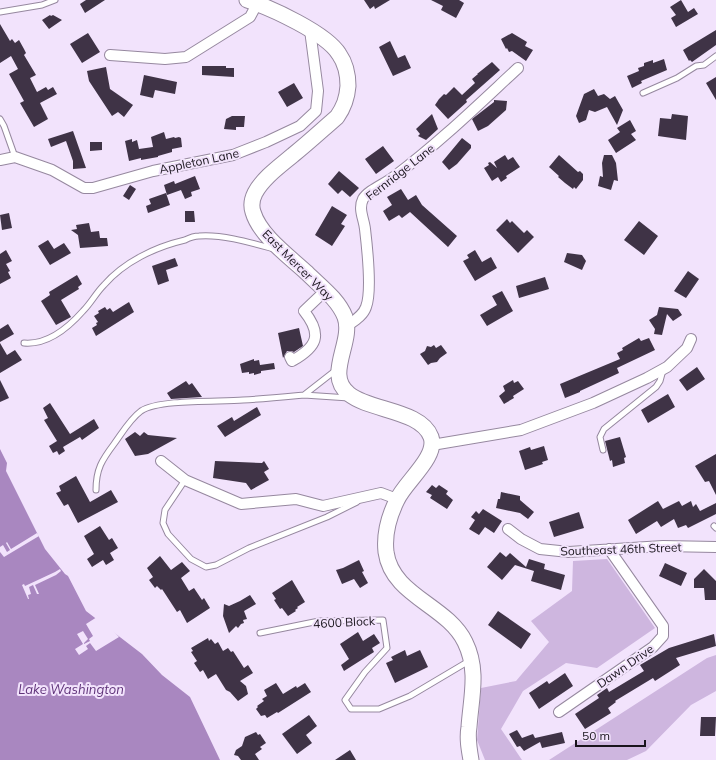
<svg xmlns="http://www.w3.org/2000/svg" width="716" height="760" font-family="Mulish,sans-serif">
<style>
.green{fill:#ceb6df}
.water{fill:#a987c0}
.pier{fill:#f2e3fc}
.building{fill:#3f3346}
.lines{fill:none;stroke-linecap:round;stroke-linejoin:round}
.lane-casing{stroke:#96889f;stroke-width:7}
.street-casing{stroke:#96889f;stroke-width:12}
.secondary-casing{stroke:#96889f;stroke-width:17}
.lane{stroke:#fff;stroke-width:5}
.street{stroke:#fff;stroke-width:10}
.secondary{stroke:#fff;stroke-width:15}
.labels{text-anchor:middle;dominant-baseline:central;stroke-width:4;stroke-linejoin:round;paint-order:stroke}
.street-label{font-size:12px;fill:#19141c;stroke:#f2e3fc}
.water-label{font-size:13px;font-style:italic;fill:#60347a;stroke:#f2e3fc}
</style>
<rect width="100%" height="100%" fill="#f2e3fc"/>
<path class="green" d="M607 559 655 628 597 668 566 663 523 691 501 729 522 760H485L477 740 481 688 516 681 549 642 531 621 572 591 573 561Z
M716 655V691L691 705 646 751 627 760H549L707 658Z"/>
<path class="water" d="M0 449 7 463 6 471 45 549 65 574 68 576 86 611 142 654 162 675 190 697 220 760H0Z"/>
<path class="pier" d="M37 533 39 536 4 557 0 552V547L3 545 7 552 10 550 6 543 7 542 11 549Z
M60 569 61 571 56 575 35 585 39 594H37L33 585 29 587 31 594 28 595 29 599H28L22 585 24 584 25 586 55 572Z
M97 617 109 626 119 637 96 651 90 643 86 646 88 649 79 655 75 649 83 644 77 634 83 631 88 639 84 643V644L90 641 89 639 93 636 86 624Z"/>
<path class="building" d="M86 0H105L85 13 80 4Z
M364 0H390L375 9 374 6 370 9Z
M431 0H459L464 3 456 18 441 10 443 6Z
M681 0 688 12 694 8 698 14 676 27 671 18 676 15 670 7Z
M50 15 51 16 53 15 62 20 49 29 42 20Z
M0 24 10 41 12 39 15 43 19 40 24 49 26 53 24 55 36 75 30 78 37 92 46 87 48 90 53 87 57 94 40 103 48 119 34 127 20 103 24 101 9 74 18 69 11 56 0 63Z
M716 30V45L692 62 690 60 689 61 683 50Z
M88 33 100 52 82 63 70 44Z
M512 33 527 42 525 46 533 50 526 61 512 51 509 52 507 48 506 49 501 39Z
M390 41 398 58 405 55 411 68 393 76 379 47Z
M664 59 667 70 641 81 642 83 632 88 627 76 639 71 638 68 644 66V63L653 60V63Z
M492 62 500 70 466 100 467 102 448 119 435 105 439 99 444 94 446 95 454 87 462 95 475 83 472 79 478 74H477Z
M202 66H226V68H234V77L202 75Z
M106 67 110 89 133 105 124 117 118 112 112 116 89 81 87 71Z
M144 75 177 82 175 94 155 90 153 98 140 95Z
M716 77V100L706 83Z
M294 83 303 98 287 107 278 92Z
M594 89 598 96 604 94 610 99 615 96 623 110 617 125 607 107 595 112 589 110 586 120 579 123 576 116 584 94Z
M494 100 507 101 506 110 488 126 478 131 472 119 494 102Z
M432 114 438 129 426 140 418 136 420 134 416 129Z
M672 114 688 116 686 140 658 136 660 118 671 119Z
M232 116H245L244 127H236V130L224 129 226 119Z
M630 120 636 131 631 134 636 140 616 153 608 140 620 132 617 128Z
M73 131 86 168 73 169V161L66 141 51 147 48 139Z
M164 132 166 139 174 137 175 138 179 137 181 138 182 147 172 149V152L158 156V157L141 160V158L129 161 125 141 132 139V142L137 140 139 149 153 147 151 137Z
M462 138 471 145V148L457 164 449 170 442 162Z
M90 142H102V150L90 151Z
M383 146 394 161 376 174 365 159Z
M505 155 508 160 513 157 520 167 506 176 507 178 501 182 498 177 492 181 484 168 489 165 488 163 490 162 497 168 494 162Z
M559 155 578 172 580 171 583 174V180L576 189 574 187 573 189 565 183 558 177 559 176 549 167Z
M604 155H612L616 163 618 181 614 180 611 190 598 186 600 176 603 177 602 163Z
M339 171 359 188 350 197 342 190 338 194 328 184Z
M195 176 200 189 191 192 192 196 185 199 181 190 167 195 164 185 174 181 175 184Z
M130 185 136 189 129 200 123 196Z
M401 189 408 200 416 195 422 205 457 236 448 247 410 212 402 218 399 215 389 221 383 211 392 205 387 197Z
M166 193 170 205 148 213 146 206 151 204 149 199Z
M332 206 347 215 341 224 345 226 332 246 315 235Z
M185 211H194L195 222H185Z
M9 213 12 228 2 230 0 215Z
M507 219 510 223 512 221 524 233 527 230 534 237 518 253 496 230Z
M639 221 658 236 644 255 624 240Z
M89 223 91 232 99 231 100 238H107L108 246 80 248 78 235 71 230 77 229 76 225Z
M48 240 54 249 64 243 71 253 50 265 38 246Z
M6 250 12 261 6 264 10 271 8 272 11 278 0 284V254Z
M475 250 482 262 491 257 497 268 475 281 463 261 469 258 467 255Z
M567 253 582 255 586 261 582 270 564 262Z
M175 258 178 266 166 270 169 281 158 285 152 266Z
M688 271 699 279 686 298 674 291Z
M77 275 82 284 78 287 79 289 61 300 71 317 56 325 41 301 50 295 49 292Z
M545 277 549 289 519 298 516 286Z
M502 291 513 311 487 326 480 315 497 305 492 296Z
M129 302 134 312 96 336 92 328 97 325 96 323 98 322 94 316 99 313 98 311 105 307 107 310 110 308 113 312Z
M659 307 678 309 682 315 673 321 667 314 662 335 654 334 655 329 649 320 657 315Z
M8 324 14 334 0 342V329Z
M299 328 303 346 294 352 291 351H287L283 358 278 333Z
M639 338 641 341 649 338 655 350 617 368 619 373 580 391V392L565 398 560 384 620 359 617 353 623 350 622 348Z
M0 343 7 355 15 350 22 360 0 373Z
M434 345 436 348 441 345 447 353 440 358 437 362 431 363 428 365 420 354 425 351 427 346 431 347Z
M254 359V361L259 360 260 365 274 363 275 369 261 371V373L254 375V373L249 374V372L242 373 240 364Z
M697 367 705 379 687 391 679 380Z
M0 380 9 398 0 402Z
M513 380 514 383 518 381 524 389 513 396 514 398 504 404 499 396 505 391 503 386Z
M186 381 189 385 192 383 202 397 171 399 167 393Z
M668 394 675 407 648 423 641 410Z
M50 403 70 434 94 419 99 428 82 440 80 437 63 447 65 451 59 455 57 451 53 453 49 446 57 441 44 420 48 418 43 408Z
M257 407 261 415 225 437 217 426 232 417 234 421Z
M135 432 140 436 144 432 148 435 177 438 148 454 135 456 125 439Z
M620 437 626 457 624 458 625 463 613 467 612 460 610 461 605 441Z
M544 446 548 460 542 462 543 464 525 470 519 451 530 447 531 450Z
M716 454V495L709 481 705 482 695 466Z
M215 461 262 463 264 461 269 469 264 472 269 480 251 490 246 483 213 478Z
M76 476 90 502 111 490 118 502 78 523 68 504 64 506 56 493 61 491 59 486Z
M432 485 436 488 439 485 448 491 446 494 453 500 447 509 430 498 432 495 426 492Z
M501 492 520 496V500L534 512 528 519 520 513 496 508 498 499H500Z
M658 501 663 509 679 501 682 506 691 501 693 507 696 504 700 511 716 503V514L688 528 686 525 678 528 674 519 661 527 657 521 636 534 628 520Z
M483 509 502 521 494 533 485 527 479 535 469 529 475 520 471 517 476 511 479 514Z
M579 512 584 528 554 537 549 522Z
M100 526 109 540 112 538 118 548 110 553 114 560 106 565 103 560 92 567 87 559 94 554 84 536Z
M500 552 506 557 510 553 526 567 529 559 545 564 544 569 565 575 561 590 531 581 534 571 515 565 502 580 487 567Z
M160 556 171 570 182 562 190 571 181 578 189 591 194 588 202 600 204 598 210 608 187 623 180 610 177 612 162 589 161 590 157 586 155 588 149 580 153 577 147 568Z
M359 560 364 571 362 572 368 583 360 588 354 579 342 584 336 570 343 568Z
M665 563 687 573 681 586 659 576Z
M704 569 716 581V600H705L704 588H694V579Z
M292 580 305 602 297 607 298 608 295 610 296 611 288 616 282 608 280 609 274 600 276 599 272 593Z
M250 595 256 604 244 611 247 619 243 620 244 623 241 624 238 628 236 626 229 633 223 616 224 604 229 606 240 601Z
M498 611 531 634 521 649 488 625Z
M358 632 363 641 374 634 380 643 372 648 374 652 344 671 341 665 349 659 340 644Z
M714 634 716 646 676 658 680 665 655 681 653 678 615 701 616 702 608 708 611 713 585 729 575 714 599 698 597 695 607 688 609 692 644 671 640 665 669 648Z
M208 638 209 641 211 639 215 644 218 642 223 651 228 648 231 652 233 651 244 668 248 665 253 673 240 681 246 686 248 694 238 701 230 692 226 690 216 674 208 679 203 670 200 672 194 663 197 661 191 652 193 651 191 648Z
M405 650 407 656 420 650 428 667 395 683 386 663 393 660 391 657Z
M565 673 573 686 539 709 529 693 547 681 549 684Z
M276 683 283 694 296 686 297 688 305 683 311 692 278 713 277 712 267 718 265 715 261 716 256 709 258 707 257 706 264 701 262 699 267 696 264 690Z
M309 715 317 726 306 735 312 743 297 754 282 734Z
M701 717H716L715 736H700Z
M517 730 522 738 533 734 535 738 562 732 565 743 542 748 540 742 524 751 520 746 517 747 509 734Z
M256 732 258 735 260 734 266 743 260 747 262 749 255 754 259 760H241L238 756 234 755 236 750 242 746 245 737Z
M350 750 356 760H335Z"/>
<g class="lines">
<g class="lane-casing">
<path id="lane" d="M0 12 42 5 55 0
M643 93 677 78 696 66 704 65 716 56
M0 119 4 126 15 157
M24 343C48 345 68 328 83 311 91 303 96 293 104 285 124 262 155 247 185 240 189 238 195 236 199 236 222 234 252 243 274 249
M336 370 304 395 349 398
M603 450 600 437 604 429 656 387 660 381 663 370
M185 480 165 510 163 523 168 534 191 559 206 567 216 565 249 548 327 517 357 502
M96 490C96 469 102 460 114 444 122 433 130 419 141 411 159 399 220 402 243 400 263 399 283 397 304 395
M714 526 716 528
M260 633 319 621 383 620 387 648 365 672 345 700 351 709H379L410 696 469 661"/>
</g>
<g class="street-casing">
<path id="street" d="M110 55 165 59 186 57 250 17 257 4
M0 160 15 157 52 170 84 188H93L153 171 233 155 266 142 300 126 316 111 318 91 310 30
M347 326C354 321 363 316 366 307 372 292 367 246 365 229 364 219 358 209 363 199 368 190 387 183 395 176 439 143 478 105 518 68
M290 357 292 361C317 347 323 335 304 311L325 291
M432 445 521 430 593 403 647 378 667 367 687 348 691 339
M161 461 185 480 241 504 296 499 323 506 381 493 397 499
M508 529 521 539 540 549 569 552 663 546 716 547
M559 712 653 647 663 636V626L609 549"/>
</g>
<g class="secondary-casing">
<path id="secondary" d="M247 0C271 8 326 33 339 54 346 64 348 75 348 86 347 99 344 107 337 117 322 130 308 143 293 155 280 166 263 178 255 193 252 199 251 206 253 212 260 236 290 257 307 273 320 286 338 299 345 317 354 342 324 375 349 394 370 411 421 410 431 437 438 457 405 482 397 500 389 516 384 534 386 552 392 596 447 605 465 642 479 670 471 698 469 727 467 738 469 749 471 760"/>
</g>
<use href="#lane" class="lane"/>
<use href="#street" class="street"/>
<use href="#secondary" class="secondary"/>
</g>
<g class="labels">
<g class="street-label">
<text transform="translate(199 161) rotate(-12)">Appleton Lane</text>
<text transform="translate(400 172) rotate(-38)">Fernridge Lane</text>
<text transform="translate(298 265) rotate(45)">East Mercer Way</text>
<text transform="translate(621 549) rotate(-2)">Southeast 46th Street</text>
<text transform="translate(344 622) rotate(-3)">4600 Block</text>
<text transform="translate(625 666) rotate(-35)">Dawn Drive</text>
</g>
<g class="water-label">
<text x="71" y="689">Lake Washington</text>
</g>
</g>
<path d="M576 740v6h69v-6" fill="none" stroke="#19141c" stroke-width="2"/>
<text x="582" y="740" font-size="12" fill="#19141c" stroke="#f2e3fc" stroke-width="3" paint-order="stroke">50 m</text>
</svg>
